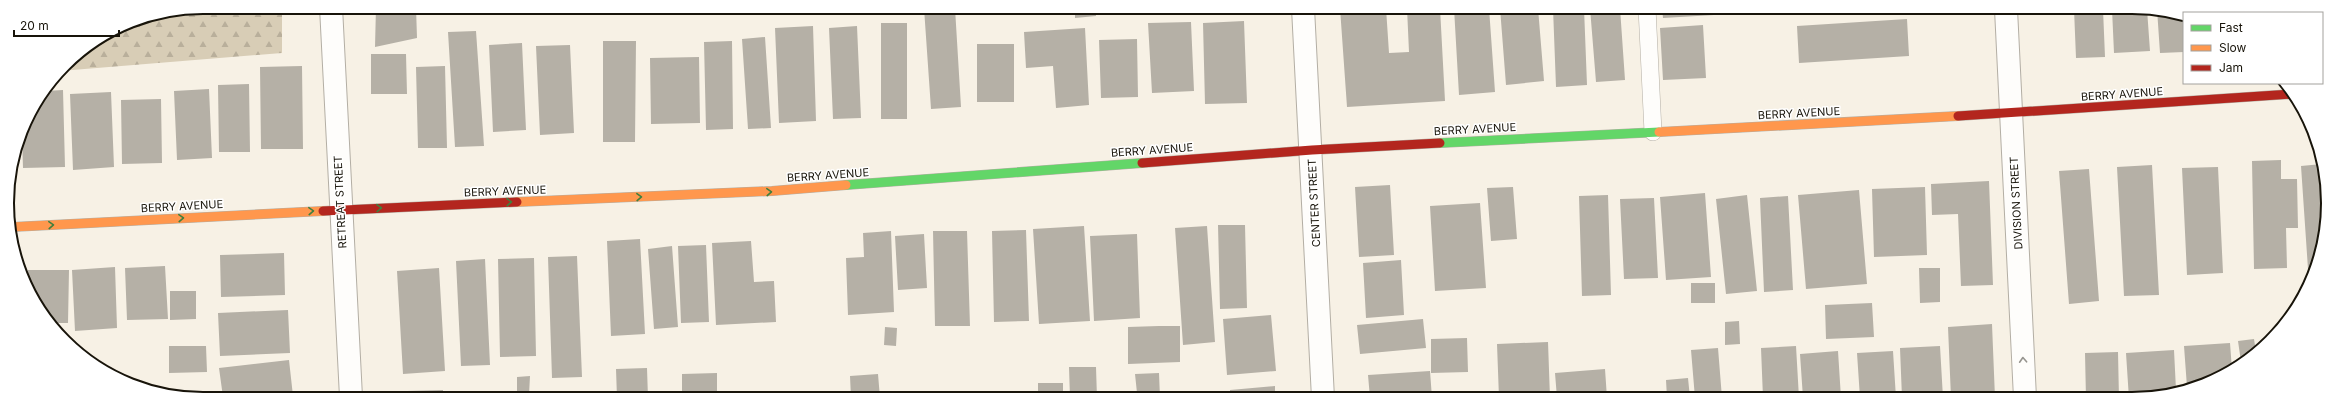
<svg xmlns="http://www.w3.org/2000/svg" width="2335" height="406" font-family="Inter,sans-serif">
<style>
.forest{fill:url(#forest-firs)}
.building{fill:#b5b0a6}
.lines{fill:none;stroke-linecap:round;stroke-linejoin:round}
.lane-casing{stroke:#b3aea4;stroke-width:18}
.street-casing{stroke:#b3aea4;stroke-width:24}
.fast-casing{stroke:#b3aea4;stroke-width:10}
.slow-casing{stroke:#b3aea4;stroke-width:10}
.jam-casing{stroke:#b3aea4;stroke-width:10}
.lane{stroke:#fefdfb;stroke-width:17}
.street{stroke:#fefdfb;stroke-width:22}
.fast{stroke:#63d668;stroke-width:9}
.slow{stroke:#ff974d;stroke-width:9}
.jam{stroke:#b3261e;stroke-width:9}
.oneway{stroke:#417f3e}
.oneway2{stroke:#96948f}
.labels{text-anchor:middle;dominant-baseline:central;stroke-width:3;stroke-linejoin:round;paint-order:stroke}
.street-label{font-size:11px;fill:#18140a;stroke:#fff}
.rim{fill:none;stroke:#18140a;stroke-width:2}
</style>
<defs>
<pattern id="forest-firs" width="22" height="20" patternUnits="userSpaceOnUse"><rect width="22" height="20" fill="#d8cdb6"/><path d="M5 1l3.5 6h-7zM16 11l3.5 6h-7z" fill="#b9af9b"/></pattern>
</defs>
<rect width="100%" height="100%" fill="#f7f1e5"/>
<path class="forest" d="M203 7H282V53L60 71 65 64 128 22Z"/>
<path class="building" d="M376 7H416L417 38 375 47Z
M924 8H955L961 107 931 109Z
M1075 8H1095L1096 16 1075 18Z
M1206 8H1238V10L1206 13Z
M1340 8H1386L1389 53 1409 52 1407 8H1440L1445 101 1347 107Z
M1454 8H1489L1495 92 1459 95Z
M1500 8H1538L1544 81 1506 85Z
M1553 8H1584L1587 85 1556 87Z
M1590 8H1620L1625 80 1596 82Z
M1662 8H1714V15L1663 18Z
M2074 9H2103L2105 57 2076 58Z
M2112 9H2147L2150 51 2114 53Z
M2157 9 2184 18V52L2160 53Z
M1907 19 1909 56 1799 63 1797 26Z
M1244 21 1247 103 1205 104 1203 23Z
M1191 22 1194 91 1152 93 1148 23Z
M881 23H907V119H881Z
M1703 25 1706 78 1663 80 1660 28Z
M813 26 816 121 779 123 775 28Z
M857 26 861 118 833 119 829 28Z
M1085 28 1089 105 1056 108 1053 66 1026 68 1024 32Z
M476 31 484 146 455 147 448 32Z
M765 37 771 128 748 129 742 39Z
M1137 39 1138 97 1101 98 1099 40Z
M603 41H636L635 142H603Z
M732 41 733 129 706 130 704 42Z
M522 43 526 130 493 132 489 45Z
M977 44H1014V102H977Z
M570 45 574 133 540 135 536 46Z
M371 54H406L407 94H371Z
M699 57 700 123 651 124 650 58Z
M302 66 303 149H261L260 67Z
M445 66 447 148H418L416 67Z
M249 84 250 152H219L218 85Z
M209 89 212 158 177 160 174 91Z
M63 90 65 167 23 168 22 136 27 117 46 91Z
M111 92 114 167 73 170 70 94Z
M161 99 162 163 122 164 121 100Z
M2281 160V179H2297L2298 228H2286L2287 268 2254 269 2252 161Z
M2322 164 2326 228 2314 268 2308 269 2301 166Z
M2152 165 2159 295 2124 296 2117 167Z
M2218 167 2223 273 2187 275 2182 168Z
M2089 169 2099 301 2069 304 2059 171Z
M1989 181 1993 285 1961 286 1958 214 1932 215 1931 184Z
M1390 185 1394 255 1359 257 1355 187Z
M1513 187 1517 239 1491 241 1487 188Z
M1925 187 1927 255 1874 257 1872 189Z
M1859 190 1867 284 1806 289 1798 195Z
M1705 193 1711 277 1666 280 1660 197Z
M1608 195 1611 295 1582 296 1579 196Z
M1747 195 1757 291 1726 294 1716 199Z
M1788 196 1793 290 1764 292 1760 198Z
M1654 198 1658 278 1624 279 1620 199Z
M1480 203 1486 288 1435 291 1430 206Z
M1218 225H1245L1247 308 1220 309Z
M1084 226 1090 321 1039 324 1033 229Z
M1207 226 1215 342 1183 345 1175 228Z
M1026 230 1029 321 994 322 992 231Z
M891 231 894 312 848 315 846 258 864 257 863 233Z
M933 231H967L970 326H935Z
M924 234 927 288 898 290 895 236Z
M1137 234 1140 318 1094 321 1090 236Z
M640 239 645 334 611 336 607 241Z
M751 241 754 282 774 281 776 322 716 325 712 243Z
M706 245 709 322 681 323 678 246Z
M672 246 678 327 654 329 648 249Z
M284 253 285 295 221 297 220 255Z
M577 256 582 377 552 378 548 257Z
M534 258 536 356 500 357 498 259Z
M485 259 490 365 461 366 456 261Z
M1401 260 1404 315 1366 318 1363 263Z
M165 266 168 319 127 320 125 268Z
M115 267 117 328 75 331 72 270Z
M439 268 445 371 403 374 397 271Z
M1919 268H1940V302L1920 303Z
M28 270H69L68 323H50L28 284Z
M1691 283H1715V303H1691Z
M170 291H196V319L170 320Z
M1872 303 1874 337 1826 339 1825 305Z
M288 310 290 353 220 356 218 313Z
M1271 315 1276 371 1227 375 1223 319Z
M1423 319 1426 348 1360 354 1357 325Z
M1739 321 1740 344 1725 345V322Z
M1992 324 1995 398H1951L1948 327Z
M1159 326H1180V362L1128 364V327Z
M885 327 897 328 896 346 884 345Z
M1467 338 1468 372 1431 373V339Z
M2254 339 2256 352 2241 362 2238 341Z
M2272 339 2270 342 2261 348V340Z
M1548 342 1550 398H1499L1497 344Z
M2230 343 2232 370 2218 379 2187 387 2184 346Z
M169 346H206L207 372 169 373Z
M1796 346 1799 398H1763L1761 348Z
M1940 346 1943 398H1902L1900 348Z
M1718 348 1722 398H1695L1691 350Z
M2174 350 2176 390 2145 399H2129L2126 353Z
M1838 351 1841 398H1803L1800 354Z
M1893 351 1896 398H1860L1857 353Z
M2118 352 2119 399H2086L2085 353Z
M289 360 293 396 223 397 219 368Z
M1069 367H1096L1097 398H1070Z
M647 368 648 398H617L616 369Z
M1605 369 1607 398H1557L1555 373Z
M1430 371 1432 398H1370L1368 375Z
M717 373V398H682V374Z
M1159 373 1160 398H1116V394L1137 393 1135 374Z
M878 374 880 398H851L850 376Z
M530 376 529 395 517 394V377Z
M1688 378 1690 398H1667L1666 380Z
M1038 383H1063V398H1038Z
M1275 386V398H1230V390Z
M443 390V398L407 397V391Z
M885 391H916V398H885Z
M840 394V398H797V397Z"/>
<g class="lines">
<g class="lane-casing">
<path id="lane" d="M1647 8 1653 132"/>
</g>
<g class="street-casing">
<path id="street" d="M331 7 351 397
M1303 8 1323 398
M2006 9 2025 398"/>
</g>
<g class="fast-casing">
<path id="fast" d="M1440 143 1659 132
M846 185 1142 163"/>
</g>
<g class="slow-casing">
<path id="slow" d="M1659 132 1958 116
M517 202 772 191 846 185
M12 227 323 211"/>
</g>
<g class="jam-casing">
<path id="jam" d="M1958 116 2293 94
M1142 163 1312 150 1440 143
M323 211 517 202"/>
</g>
<use href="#lane" class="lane"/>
<use href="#street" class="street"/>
<use href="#fast" class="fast"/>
<use href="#slow" class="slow"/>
<use href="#jam" class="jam"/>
</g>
<defs><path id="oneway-chevron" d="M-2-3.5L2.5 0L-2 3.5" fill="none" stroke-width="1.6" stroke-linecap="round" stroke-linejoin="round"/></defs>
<g class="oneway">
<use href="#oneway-chevron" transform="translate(769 192) rotate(-3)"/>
<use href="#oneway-chevron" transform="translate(639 197) rotate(-2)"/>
<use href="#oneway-chevron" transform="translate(509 202) rotate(-2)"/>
<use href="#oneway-chevron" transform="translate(379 208) rotate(-2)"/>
<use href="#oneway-chevron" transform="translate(311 211) rotate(-3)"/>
<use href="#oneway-chevron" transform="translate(181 218) rotate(-3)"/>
<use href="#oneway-chevron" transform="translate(51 225) rotate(-3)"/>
</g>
<use class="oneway2" href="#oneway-chevron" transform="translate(2023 360) rotate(-93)"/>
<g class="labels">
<g class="street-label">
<text transform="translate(2122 94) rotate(-4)">BERRY AVENUE</text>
<text transform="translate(1799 113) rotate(-3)">BERRY AVENUE</text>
<text transform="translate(1475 129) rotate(-3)">BERRY AVENUE</text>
<text transform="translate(1152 150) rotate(-4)">BERRY AVENUE</text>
<text transform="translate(828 175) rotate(-4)">BERRY AVENUE</text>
<text transform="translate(505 191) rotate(-2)">BERRY AVENUE</text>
<text transform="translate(340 202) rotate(-93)">RETREAT STREET</text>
<text transform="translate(1314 203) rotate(-93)">CENTER STREET</text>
<text transform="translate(2016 203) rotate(-93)">DIVISION STREET</text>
<text transform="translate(182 206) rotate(-3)">BERRY AVENUE</text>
</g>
</g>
<path d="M0 0H2335V406H0ZM203 14H2132A189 189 0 0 1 2321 203V203A189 189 0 0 1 2132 392H203A189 189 0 0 1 14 203V203A189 189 0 0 1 203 14Z" fill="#fff" fill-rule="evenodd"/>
<path class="rim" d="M203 14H2132A189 189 0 0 1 2321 203V203A189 189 0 0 1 2132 392H203A189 189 0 0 1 14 203V203A189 189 0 0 1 203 14Z"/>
<rect x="2183" y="12" width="140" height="72" fill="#ffffff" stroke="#a3a19d"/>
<rect x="2191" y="25" width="20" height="6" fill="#63d668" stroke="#a3a19d"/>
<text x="2219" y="32" font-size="12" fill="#18140a">Fast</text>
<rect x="2191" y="45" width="20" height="6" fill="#ff974d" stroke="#a3a19d"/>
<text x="2219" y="52" font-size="12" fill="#18140a">Slow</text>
<rect x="2191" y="65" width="20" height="6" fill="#b3261e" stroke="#a3a19d"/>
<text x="2219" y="72" font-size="12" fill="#18140a">Jam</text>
<path d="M14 30v6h105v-6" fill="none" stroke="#18140a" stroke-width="2"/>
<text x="20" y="30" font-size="12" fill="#18140a" stroke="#ffffff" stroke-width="3" paint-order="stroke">20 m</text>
</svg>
